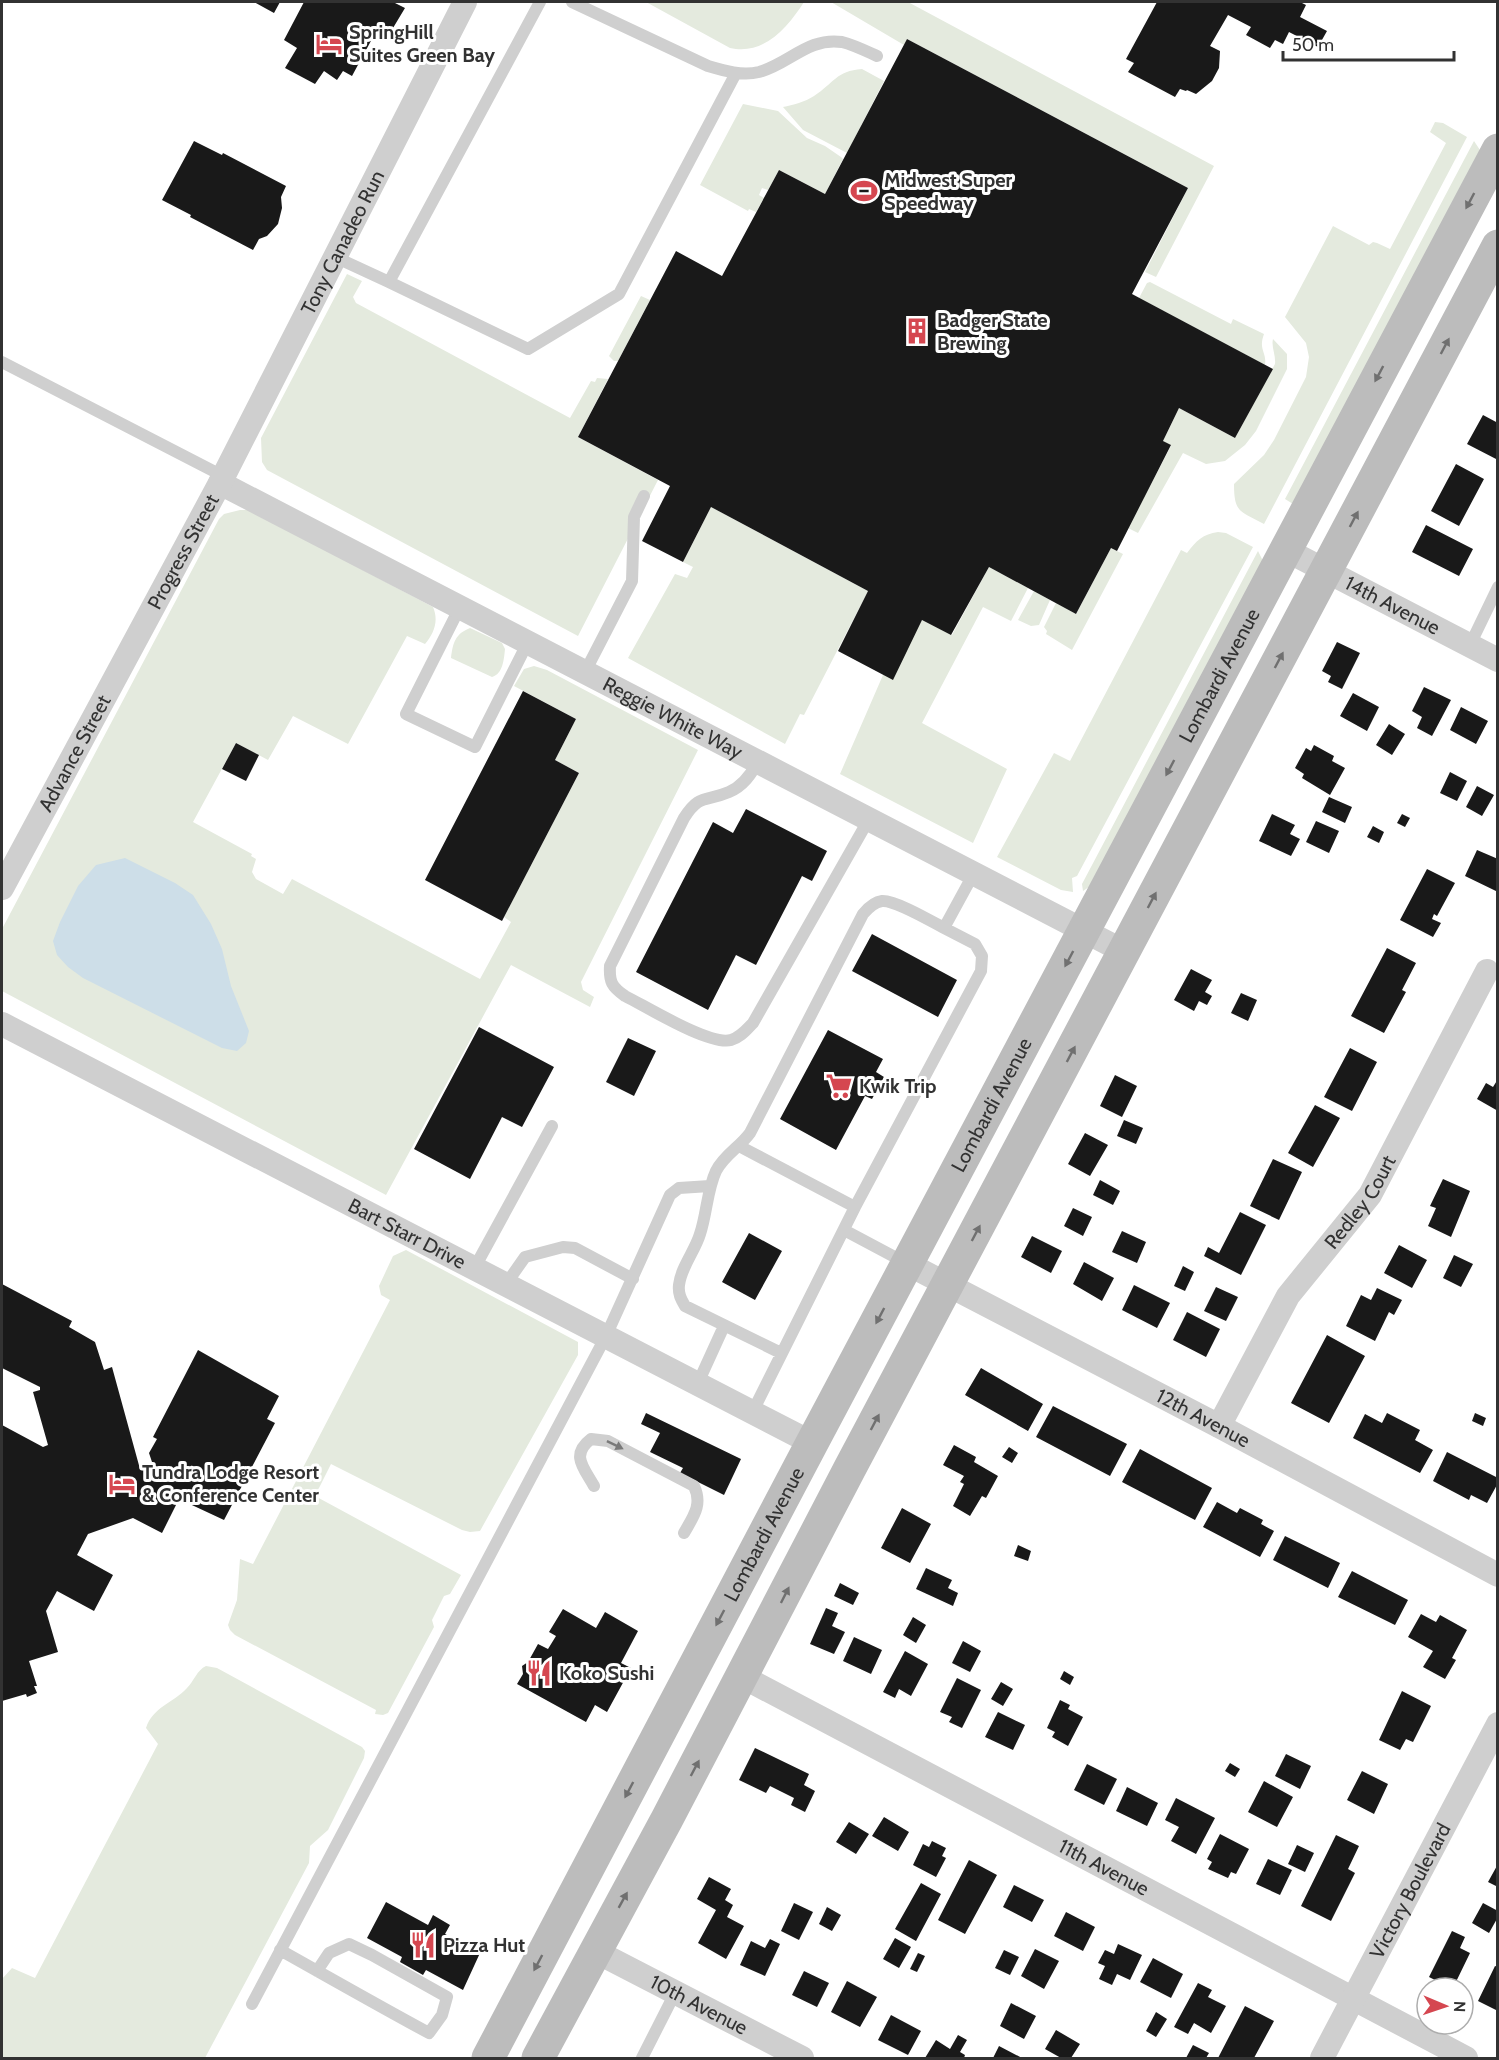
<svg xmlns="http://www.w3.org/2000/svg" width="1499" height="2060" font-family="Cabin,sans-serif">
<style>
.green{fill:#e4eade}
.water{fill:#cddee8}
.building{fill:#191919}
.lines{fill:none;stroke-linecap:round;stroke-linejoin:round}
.service{stroke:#cfcfcf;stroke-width:12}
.minor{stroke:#cfcfcf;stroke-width:24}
.secondary{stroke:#bcbcbc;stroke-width:33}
.oneway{fill:#707070}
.oneway2{fill:#797979}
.labels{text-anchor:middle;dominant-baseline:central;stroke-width:6;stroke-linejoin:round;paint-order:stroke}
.poi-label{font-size:20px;font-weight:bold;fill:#323232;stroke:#fff;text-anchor:start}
.street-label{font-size:20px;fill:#323232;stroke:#fff}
</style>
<rect width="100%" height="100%" fill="#fff"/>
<path class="green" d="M646 2H804C788 27 764 56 730 48Z
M831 2H908L1214 166 1156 277 1145 272 1188 188 907 39 904 45Z
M862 69 884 81 847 153 803 130 783 107C793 105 805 102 814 96 834 83 836 71 862 69Z
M743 104 778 111 807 138 825 146 841 157 843 159 825 194 779 170 768 190 762 188 759 195 764 198 756 212 749 209 748 211 700 185Z
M1435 122 1443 123 1467 137 1264 524C1240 511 1234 513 1234 484L1264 455 1274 440 1306 377 1309 357 1306 343 1285 317 1333 226 1369 245 1373 242 1377 243 1390 249 1446 143 1430 132Z
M1474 141 1480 150 1293 504 1285 499Z
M347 274 362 281 353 297 356 303 570 418 591 381 595 382 597 378 608 379 578 437 658 480 578 636 267 470 262 462 261 438Z
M1150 282 1231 324 1233 319 1264 334C1258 350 1267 352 1265 365L1139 298 1147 283Z
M641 296 650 300 618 361H614L609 356Z
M1273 339 1287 354V369L1256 431 1245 445 1225 461 1206 464 1183 453 1138 533 1128 528 1171 446 1163 441 1179 408 1235 438 1275 364C1276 355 1271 347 1273 339Z
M711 507 868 591 804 715 800 714 785 744 628 658 675 574 687 578 693 567 683 562Z
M240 510H248L259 515 433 607C439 621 434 633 425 644L407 636 348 744 293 716 268 760 236 743 193 822 252 854 251 856 256 859 252 872 256 879 283 894 292 879 480 979 511 922 504 917 579 773 555 760 576 719 514 686 524 669 534 666 547 670 698 750 581 982 583 990 594 997 590 1007 511 965 386 1195 2 991V929L219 519 224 514Z
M1218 532 1226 533 1253 547 1077 876 1072 878 1073 892 1061 890 997 857 1054 753 1070 761 1181 550 1187 553C1196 541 1203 534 1218 532Z
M1111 548 1123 554 1072 650 1046 634 1047 631 1044 627 1056 603 1076 614Z
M1258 551 1263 561 1089 887 1083 891 1082 884Z
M989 567 1028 588 1011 621 983 607 922 723 1007 769 973 843 840 774 883 675 922 620 952 635Z
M1034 591 1050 600 1039 625 1031 626 1018 620Z
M470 628 502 643 505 649C504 659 503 674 492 677L451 658C453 643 455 634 470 628Z
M406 1250 578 1342V1355L480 1531 470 1532 462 1530 331 1464 315 1496 461 1575 450 1594 444 1596 432 1620 434 1627 388 1713 383 1715 375 1714 376 1710 235 1635 230 1630 228 1625 237 1600 240 1559 253 1564 390 1300 381 1295 379 1286 393 1256Z
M206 1666 217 1668 362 1747 365 1751 364 1758 328 1830 310 1846 309 1863 205 2058H2V1979L12 1968 35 1978 158 1744 146 1728C153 1707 173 1703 187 1688 194 1681 197 1670 206 1666Z"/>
<path class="water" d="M125 858 175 883 193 895 211 924 222 949 231 986 249 1031 246 1043 237 1051 222 1048 83 978 68 967 57 955 53 941 60 922 78 886 96 865Z"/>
<path class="building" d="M254 2H280L274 13Z
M304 2H393L405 8 390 33 379 26 352 76 343 71 337 80 324 71 315 84 285 68 297 48 284 40Z
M1157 2H1300L1306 5 1300 17 1327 31 1318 47 1289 32 1283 44 1275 40 1270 48 1246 35 1251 27 1228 15 1210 46 1220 51 1219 68 1212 81 1196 94 1187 90 1186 91 1180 89 1175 97 1128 72 1134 63 1126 59Z
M907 39 1188 188 1132 294 1273 369 1235 438 1179 408 1163 441 1171 445 1117 551 1111 548 1076 614 989 567 951 635 922 620 893 680 838 651 868 591 711 507 683 562 642 541 670 486 578 437 676 251 722 276 779 170 825 194Z
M194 141 222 155 223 153 286 186 281 197 282 208 278 224 267 236 259 239 253 250 190 217 191 215 162 200Z
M1483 415 1498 423V460L1467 444Z
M1456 464 1484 479 1459 526 1431 511Z
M1426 525 1473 549 1459 576 1412 552Z
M1337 642 1360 653 1342 689 1328 682 1331 676 1322 671Z
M1424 687 1451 700 1432 736 1417 728 1422 717 1412 711Z
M523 691 576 719 555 760 579 773 502 921 425 880Z
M1353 693 1379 707 1367 731 1340 716Z
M1461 707 1488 721 1476 744 1450 730Z
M1389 724 1405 734 1392 755 1376 745Z
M236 743 259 755 246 781 222 769Z
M1314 745 1334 756 1332 761 1345 768 1330 795 1302 778 1304 774 1295 768 1306 748 1311 751Z
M1450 772 1467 781 1457 801 1440 793Z
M1477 786 1494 795 1482 816 1466 807Z
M1329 797 1352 807 1345 823 1322 812Z
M746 809 827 851 812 881 802 876 756 965 736 955 708 1010 636 972 713 822 733 833Z
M1272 814 1295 825 1290 834 1300 839 1291 856 1259 841Z
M1402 814 1410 818 1405 827 1397 823Z
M1316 821 1339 831 1329 853 1306 842Z
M1373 826 1384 832 1379 843 1367 837Z
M1477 850 1498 859V892L1465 876Z
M1427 869 1455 883 1437 916 1434 914 1432 919 1441 923 1433 937 1400 920Z
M872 934 957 980 938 1017 852 971Z
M1387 948 1416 963 1402 990 1406 992 1384 1033 1351 1016Z
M1191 969 1212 980 1205 992 1212 996 1207 1005 1199 1001 1194 1011 1174 1000Z
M1241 993 1257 1000 1248 1021 1231 1013Z
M479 1027 554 1067 522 1127 502 1117 470 1179 414 1149Z
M828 1030 883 1059 876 1072 884 1077 872 1099 865 1096 836 1150 780 1119Z
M628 1038 656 1051 634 1096 606 1082Z
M1350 1048 1377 1062 1352 1111 1324 1097Z
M1115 1075 1137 1086 1122 1117 1100 1106Z
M1498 1079V1111L1477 1099 1486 1083 1493 1087Z
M1315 1105 1340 1118 1313 1167 1288 1153Z
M1124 1120 1143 1128 1136 1144 1117 1136Z
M1085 1133 1108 1145 1090 1176 1068 1164Z
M1273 1159 1302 1172 1279 1220 1250 1206Z
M1443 1179 1470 1191 1451 1237 1428 1226 1436 1208 1430 1206Z
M1100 1180 1120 1191 1113 1205 1093 1195Z
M1073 1208 1092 1217 1083 1236 1064 1226Z
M1240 1212 1266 1225 1241 1275 1204 1256 1208 1247 1219 1253Z
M1122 1231 1146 1242 1137 1263 1112 1252Z
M749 1233 782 1251 755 1300 722 1282Z
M1032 1236 1062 1251 1051 1273 1021 1257Z
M1399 1245 1427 1260 1412 1288 1384 1273Z
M1454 1255 1473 1264 1461 1287 1443 1278Z
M1084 1262 1114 1278 1102 1301 1073 1284Z
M1183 1266 1194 1272 1185 1291 1174 1286Z
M2 1284 72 1321 69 1327 95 1342 104 1370 112 1367 140 1469 153 1465 149 1453 157 1439 153 1437 198 1350 279 1396 267 1419 275 1423 224 1520 179 1499 162 1533 133 1518 88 1534 77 1555 113 1575 94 1611 57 1591 46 1611 58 1652 29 1661 37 1686H34L37 1693 27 1697 26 1694 2 1701V1425L43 1447 48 1445 33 1392 40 1390V1387L2 1368Z
M1134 1285 1170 1303 1157 1328 1122 1310Z
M1216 1287 1238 1297 1226 1321 1204 1311Z
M1377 1288 1402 1300 1394 1315 1389 1312 1375 1341 1346 1326 1361 1295 1371 1300Z
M1187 1312 1220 1329 1206 1357 1173 1340Z
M1327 1335 1365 1356 1329 1423 1291 1403Z
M981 1368 1043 1404 1028 1431 965 1395Z
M1053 1406 1127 1444 1110 1476 1036 1437Z
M646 1413 741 1459 724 1495 680 1473 683 1468 650 1452 660 1433 641 1424Z
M1387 1413 1420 1430 1415 1440 1433 1450 1420 1473 1353 1438 1365 1414 1382 1423Z
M1475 1413 1486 1418 1483 1426 1472 1421Z
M954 1445 976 1457 974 1462 998 1476 986 1498 982 1496 970 1516 953 1506 964 1484 960 1482 964 1476 943 1465Z
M1009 1447 1018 1453 1012 1463 1002 1457Z
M1140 1449 1212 1488 1195 1520 1122 1482Z
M1447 1452 1498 1478V1483L1487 1503 1471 1495 1469 1500 1433 1481Z
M1217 1502 1237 1513 1240 1508 1263 1520 1261 1524 1274 1531 1260 1557 1203 1527Z
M902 1508 931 1524 910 1563 881 1548Z
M1285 1536 1340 1563 1328 1588 1273 1560Z
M1018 1545 1031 1551 1028 1561 1014 1556Z
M926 1568 952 1580 948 1588 958 1593 953 1606 916 1589Z
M1352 1571 1408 1600 1395 1625 1338 1597Z
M840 1583 859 1593 853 1605 834 1596Z
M826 1608 838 1613 832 1626 845 1632 834 1654 810 1644Z
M563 1609 596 1628 605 1612 638 1631 621 1663 631 1668 607 1712 595 1705 586 1722 517 1684 523 1674 522 1666 528 1662 538 1644 548 1649 556 1636 549 1632Z
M1421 1614 1436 1622 1440 1615 1467 1630 1452 1658 1456 1660 1445 1679 1423 1667 1433 1651 1408 1637Z
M913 1617 926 1625 916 1643 903 1635Z
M854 1637 882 1650 871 1674 843 1661Z
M963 1641 981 1651 970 1672 952 1663Z
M905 1651 928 1664 911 1696 899 1689 895 1698 883 1692Z
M1064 1671 1074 1677 1070 1685 1060 1679Z
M957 1678 981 1690 962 1728 949 1722 952 1717 940 1712Z
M1001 1682 1013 1689 1003 1706 991 1699Z
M1402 1691 1431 1706 1413 1742 1406 1739 1400 1750 1379 1740Z
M1060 1700 1070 1705 1068 1709 1083 1717 1068 1746 1052 1737 1055 1732 1047 1728Z
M998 1712 1025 1725 1013 1750 985 1737Z
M755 1748 809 1774 804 1785 815 1791 805 1812 791 1805 794 1798 770 1786 766 1793 739 1780Z
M1286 1754 1311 1766 1300 1789 1275 1776Z
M1230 1763 1240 1769 1235 1777 1225 1771Z
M1087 1764 1117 1779 1104 1805 1074 1790Z
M1362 1771 1388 1784 1374 1814 1347 1800Z
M1264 1781 1293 1797 1277 1827 1248 1812Z
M1127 1787 1158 1803 1147 1826 1116 1811Z
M1176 1798 1215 1818 1196 1854 1171 1841 1179 1827 1165 1820Z
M884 1817 909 1832 898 1851 872 1836Z
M849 1822 869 1834 856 1854 836 1842Z
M1220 1834 1249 1849 1236 1874 1231 1872 1228 1878 1208 1869 1212 1862 1207 1859Z
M1336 1835 1359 1846 1348 1869 1355 1873 1331 1921 1301 1906Z
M932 1841 946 1848 942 1856 946 1858 936 1877 913 1865 923 1844 929 1847Z
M1297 1845 1314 1853 1305 1872 1288 1864Z
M1268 1859 1292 1870 1280 1895 1256 1884Z
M969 1860 997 1875 965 1934 938 1920Z
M1498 1864V1887L1488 1882Z
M709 1877 731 1889 725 1900 733 1905 727 1917 744 1926 726 1959 698 1943 716 1910 697 1899Z
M921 1883 941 1894 916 1941 895 1929Z
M1014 1885 1044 1900 1032 1922 1003 1907Z
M386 1902 428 1925 433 1915 450 1925 445 1934 480 1953 463 1990 426 1970 423 1975 400 1962 402 1957 367 1938Z
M794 1903 813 1912 799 1940 781 1931Z
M1483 1903 1498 1911V1917L1489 1933 1472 1923Z
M827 1907 841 1915 832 1931 819 1924Z
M1066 1912 1095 1927 1083 1951 1054 1936Z
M1452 1931 1465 1937 1460 1948 1470 1953 1453 1988H1451L1429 1977Z
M895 1938 911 1947 899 1968 883 1959Z
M770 1939 780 1944 765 1976 740 1965 751 1941 765 1948Z
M1118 1944 1142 1955 1130 1980 1117 1974 1112 1985 1099 1979 1105 1966 1098 1963 1105 1950 1114 1954Z
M1035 1949 1059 1961 1044 1989 1021 1976Z
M1004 1950 1019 1957 1010 1975 995 1968Z
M918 1953 925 1956 917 1972 910 1969Z
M1153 1958 1183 1974 1171 1998 1140 1982Z
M1495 1966 1498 1967V2011L1478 2001Z
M804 1971 829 1983 817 2007 792 1995Z
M847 1981 877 1997 860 2027 831 2012Z
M1198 1983 1212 1990 1208 1997 1226 2006 1211 2033 1194 2023 1188 2034 1174 2027Z
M1011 2003 1036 2016 1024 2039 1000 2026Z
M1245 2006 1274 2021 1254 2058H1218Z
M1156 2012 1167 2019 1156 2037 1146 2031Z
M891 2015 921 2031 908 2055 878 2040Z
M1056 2030 1080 2044 1071 2058H1061L1045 2049Z
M958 2035 967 2040 960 2052 965 2055 964 2058H925L936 2040 950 2049Z
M1193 2045 1209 2053 1206 2058H1186Z
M999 2046 1022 2058H993Z"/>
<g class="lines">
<path class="service" d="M572 2 708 66C725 71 742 76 759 72 789 64 808 37 842 42 854 45 866 51 877 56
M335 257 389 282 540 2
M389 282 528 349 619 294 736 73
M2 362 223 476
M460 607 406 714 475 747 528 642
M1470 645 1498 587
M585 672 632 581 634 517 644 496
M758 761C751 775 743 786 729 792 706 802 700 793 684 818L610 966C609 982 612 987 625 996 647 1007 710 1046 731 1040 741 1037 746 1030 753 1023L869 819
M739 1146 855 1207
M844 1230 906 1263
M475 1267 552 1126
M506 1284 525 1257 563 1247 575 1248 633 1279
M781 1353 685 1306C681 1299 678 1294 679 1285 681 1267 695 1251 700 1234 707 1213 707 1190 716 1171 724 1155 740 1147 750 1133L863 914C868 908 874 902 882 901 895 900 931 921 944 928
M698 1383 724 1326
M753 1411 855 1207 981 971 982 956 975 944 944 928 974 873
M594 1486C584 1468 570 1455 591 1439L608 1441 694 1486C703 1505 693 1517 684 1533
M280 1950C330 1978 379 2006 429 2033L442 2015 447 1997 372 1955 349 1944 329 1953 317 1971
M252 2004 606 1336 670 1195 679 1188 710 1186
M642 2058 675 1993"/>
<g class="minor">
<path id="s1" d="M220 483 1125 952"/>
<path id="s2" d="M1286 550 1498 660"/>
<path id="s3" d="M2 888 220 483 465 2"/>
<path id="s4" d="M2 1024 812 1443"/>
<path id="s5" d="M908 1264 1219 1426 1498 1575"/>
<path id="s6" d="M1219 1426 1288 1296 1370 1195 1487 971"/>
<path id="s7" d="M743 1677 1466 2058"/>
<path id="s8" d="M595 1951 802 2058"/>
<path id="s9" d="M1322 2058 1498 1724"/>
</g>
<g class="secondary">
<path id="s10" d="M488 2058 812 1443 1498 150"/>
<path d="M538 2058 667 1819 850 1468 1498 246"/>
</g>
</g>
<defs><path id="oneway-solid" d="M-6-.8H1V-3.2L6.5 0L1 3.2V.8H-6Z" transform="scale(1.5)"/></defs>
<g class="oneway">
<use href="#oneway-solid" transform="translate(1470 201) rotate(118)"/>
<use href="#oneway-solid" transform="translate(1445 346) rotate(-62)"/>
<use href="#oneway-solid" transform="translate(1379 374) rotate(118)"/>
<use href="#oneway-solid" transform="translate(1354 519) rotate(-62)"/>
<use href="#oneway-solid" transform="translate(1279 660) rotate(-62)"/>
<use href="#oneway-solid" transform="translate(1170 768) rotate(118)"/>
<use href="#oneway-solid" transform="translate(1152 900) rotate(-62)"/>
<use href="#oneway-solid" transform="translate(1069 959) rotate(118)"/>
<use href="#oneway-solid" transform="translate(1071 1054) rotate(-62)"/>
<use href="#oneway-solid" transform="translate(976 1233) rotate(-62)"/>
<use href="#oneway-solid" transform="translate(880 1316) rotate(118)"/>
<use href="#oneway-solid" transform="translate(875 1422) rotate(-62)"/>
<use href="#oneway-solid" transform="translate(785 1595) rotate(-63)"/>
<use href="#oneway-solid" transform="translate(720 1618) rotate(118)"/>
<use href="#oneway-solid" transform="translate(695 1768) rotate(-62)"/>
<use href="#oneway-solid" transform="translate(629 1790) rotate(118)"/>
<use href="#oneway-solid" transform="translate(623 1900) rotate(-61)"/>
<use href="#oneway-solid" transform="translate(538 1963) rotate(118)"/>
</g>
<use class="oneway2" href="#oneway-solid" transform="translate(615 1445) rotate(26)"/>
<defs>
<g id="hotel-bare" transform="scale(2.07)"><path d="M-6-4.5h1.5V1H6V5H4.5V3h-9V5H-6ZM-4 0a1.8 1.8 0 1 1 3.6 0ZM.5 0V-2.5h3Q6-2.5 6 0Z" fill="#d54750" stroke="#fff" stroke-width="2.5" paint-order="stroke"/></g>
<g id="stadium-bare" transform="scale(2.07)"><path d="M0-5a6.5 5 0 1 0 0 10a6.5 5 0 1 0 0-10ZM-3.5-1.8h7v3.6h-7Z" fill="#d54750" stroke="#fff" stroke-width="2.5" paint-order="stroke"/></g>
<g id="building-bare" transform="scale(2.07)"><path d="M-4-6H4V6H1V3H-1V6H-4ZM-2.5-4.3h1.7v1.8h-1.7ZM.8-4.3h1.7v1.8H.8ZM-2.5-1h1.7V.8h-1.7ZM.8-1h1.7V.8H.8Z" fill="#d54750" stroke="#fff" stroke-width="2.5" paint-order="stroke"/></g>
<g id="supermarket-bare" transform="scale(2.07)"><path d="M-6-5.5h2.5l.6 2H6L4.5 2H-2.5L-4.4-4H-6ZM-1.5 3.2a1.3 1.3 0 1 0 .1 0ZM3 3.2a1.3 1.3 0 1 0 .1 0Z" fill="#d54750" stroke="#fff" stroke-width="2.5" paint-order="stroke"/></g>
<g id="restaurant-bare" transform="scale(2.07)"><path d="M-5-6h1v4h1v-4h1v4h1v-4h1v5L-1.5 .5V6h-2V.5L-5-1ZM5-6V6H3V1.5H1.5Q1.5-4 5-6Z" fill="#d54750" stroke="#fff" stroke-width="2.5" paint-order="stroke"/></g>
</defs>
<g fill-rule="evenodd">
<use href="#hotel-bare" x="329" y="44"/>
<use href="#stadium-bare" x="864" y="191"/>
<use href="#building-bare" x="917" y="331"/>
<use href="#supermarket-bare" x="839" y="1086"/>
<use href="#hotel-bare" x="122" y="1484"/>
<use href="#restaurant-bare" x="539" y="1673"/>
<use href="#restaurant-bare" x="423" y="1945"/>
</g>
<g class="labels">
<g class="poi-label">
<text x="349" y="32">SpringHill<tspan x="349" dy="23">Suites Green Bay</tspan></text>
<text x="884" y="180">Midwest Super<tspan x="884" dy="23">Speedway</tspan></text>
<text x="937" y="320">Badger State<tspan x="937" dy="23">Brewing</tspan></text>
<text x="859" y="1086">Kwik Trip</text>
<text x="142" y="1472">Tundra Lodge Resort<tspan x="142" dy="23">&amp; Conference Center</tspan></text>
<text x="559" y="1673">Koko Sushi</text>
<text x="443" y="1945">Pizza Hut</text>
</g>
<g class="street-label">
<text stroke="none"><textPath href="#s3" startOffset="730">Tony Canadeo Run</textPath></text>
<text stroke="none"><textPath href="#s3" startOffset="382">Progress Street</textPath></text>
<text stroke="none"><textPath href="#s2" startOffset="120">14th Avenue</textPath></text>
<text stroke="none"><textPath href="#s10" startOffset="1564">Lombardi Avenue</textPath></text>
<text stroke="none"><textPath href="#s1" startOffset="510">Reggie White Way</textPath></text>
<text stroke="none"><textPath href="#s3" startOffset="153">Advance Street</textPath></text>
<text stroke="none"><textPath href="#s10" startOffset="1078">Lombardi Avenue</textPath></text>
<text stroke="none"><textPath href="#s6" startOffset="266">Redley Court</textPath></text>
<text stroke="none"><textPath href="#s4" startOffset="456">Bart Starr Drive</textPath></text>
<text stroke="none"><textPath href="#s5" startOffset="333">12th Avenue</textPath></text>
<text stroke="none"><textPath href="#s10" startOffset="592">Lombardi Avenue</textPath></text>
<text stroke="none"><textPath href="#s7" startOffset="408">11th Avenue</textPath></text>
<text stroke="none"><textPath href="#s9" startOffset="189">Victory Boulevard</textPath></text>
<text stroke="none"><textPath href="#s8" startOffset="117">10th Avenue</textPath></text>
</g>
</g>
<rect width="1499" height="2060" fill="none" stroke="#323232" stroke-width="6"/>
<g transform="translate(1445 2006) rotate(92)"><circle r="28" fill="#ffffff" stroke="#adadad" stroke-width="1.5"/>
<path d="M0-4.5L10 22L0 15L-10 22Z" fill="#d54750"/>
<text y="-9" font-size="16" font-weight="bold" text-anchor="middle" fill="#323232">N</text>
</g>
<path d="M1283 51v9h171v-9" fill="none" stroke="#323232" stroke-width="3"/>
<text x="1292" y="51" font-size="18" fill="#323232" stroke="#ffffff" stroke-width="4.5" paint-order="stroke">50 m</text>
</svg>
